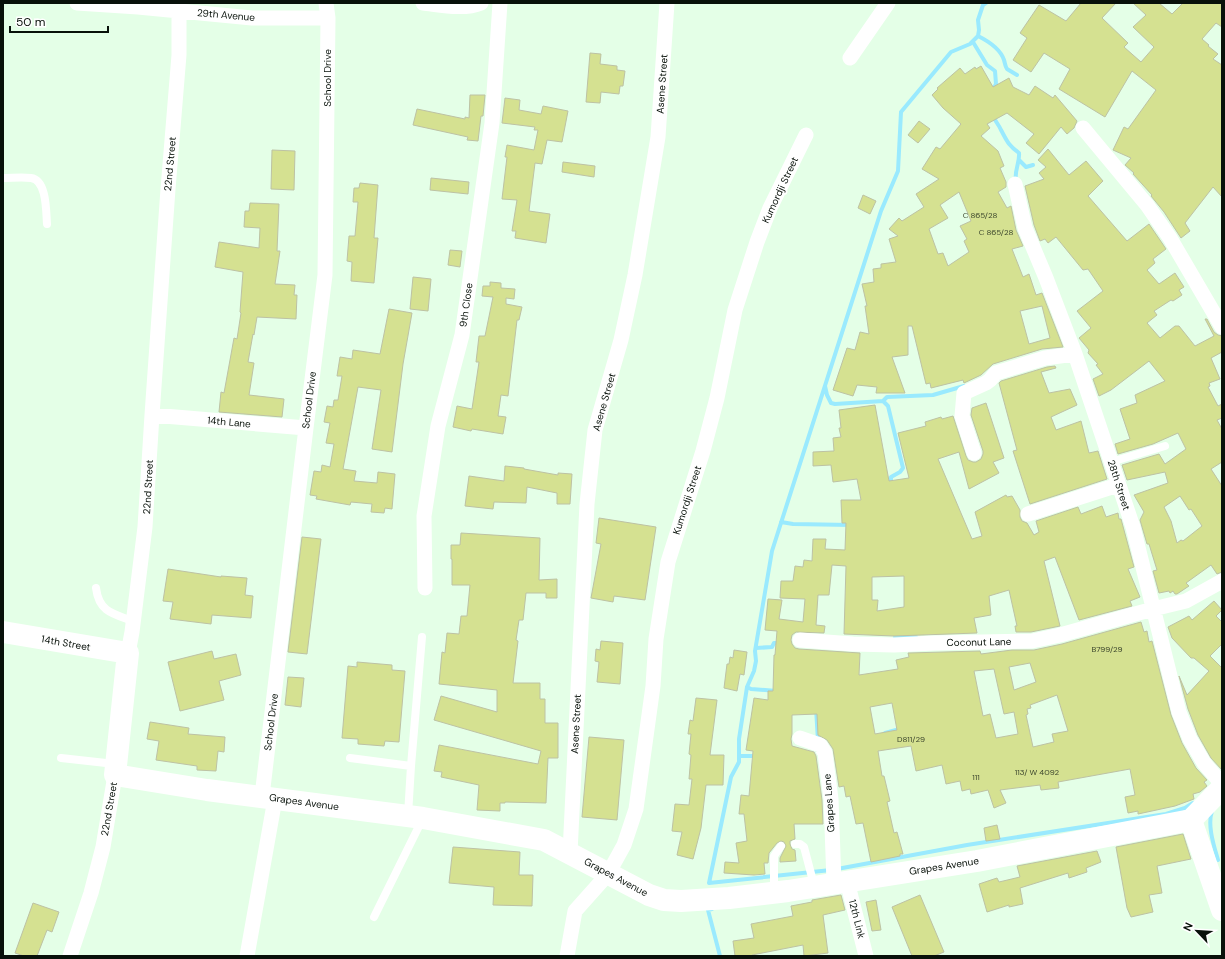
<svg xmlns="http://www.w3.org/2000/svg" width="1225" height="959" font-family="'DM Sans',sans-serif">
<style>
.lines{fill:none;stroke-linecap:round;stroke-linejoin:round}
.stream{stroke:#9aeafe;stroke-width:4}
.building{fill:#d5e191;stroke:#bdc2a4;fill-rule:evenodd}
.lane{stroke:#fff;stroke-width:8}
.street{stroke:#fff;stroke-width:15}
.secondary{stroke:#fff;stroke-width:22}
.labels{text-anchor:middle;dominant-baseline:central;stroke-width:4;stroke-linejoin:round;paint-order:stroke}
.number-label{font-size:8px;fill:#3b452c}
.street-label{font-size:10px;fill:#08110a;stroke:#fff}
</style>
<rect width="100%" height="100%" fill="#e4ffe7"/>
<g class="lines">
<path class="stream" d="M978 36C988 41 1000 48 1004 60 1005 63 1005 66 1007 69L1017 75
M973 42 987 65 995 71 996 84 992 91
M993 116C995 121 999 125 1001 130 1007 141 1008 145 1019 153 1020 163 1014 170 1016 181
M1019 160 1026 167 1033 165
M825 386 827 395 831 403 835 404 883 401 888 406 903 468 900 472 891 477V485
M883 401 887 397 933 395 964 386
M781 522 793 524 851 525
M895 637H916
M756 648 772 647 774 643H781
M747 687 751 689 777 691
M816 708 818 741
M885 733 896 730
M739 756H757
M1212 811C1207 825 1214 846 1218 860
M837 869 967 845 1166 814 1185 808 1193 803
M831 870 709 883 731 777 739 762V739L747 687 754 671 756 661 755 651 772 551 881 211 898 171 901 112 951 52 970 44 978 36 979 30 978 20 983 5 986 3
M712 909 708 910 720 956"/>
</g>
<path class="building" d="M1081 3H1116L1102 18 1128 43 1124 47 1141 62 1154 47 1133 27 1146 15 1133 3H1159L1172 14 1183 3H1222V27L1216 23 1202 39 1209 45 1208 46 1218 54 1213 59 1222 65V197L1213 187 1185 223 1190 231 1181 238 1164 212 1151 196 1152 195 1133 174 1134 173 1125 165 1131 158 1113 150 1124 127 1128 129 1156 90 1132 71 1105 117 1059 89 1070 69 1044 53 1031 72 1013 60 1027 38 1020 33 1039 5 1066 21Z
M590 53 601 54 600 64 617 66V70L625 71 623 86H620L619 94 601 92 600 103 586 102Z
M981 66 993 87 1009 78 1013 87 1029 95 1035 86 1053 98 1055 95 1077 121 1074 128 1067 134 1061 127 1039 154 1026 143 1034 134 1007 113 987 124 990 128 981 136 998 151 1004 166 1000 168 1006 182V187L998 192 1007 208 1011 206 1016 230 1023 246 1012 249 1023 277 1029 274 1036 295 1042 293 1063 347 1042 349 993 364 981 375 964 383 963 380 931 388 930 383 926 384 912 326H908V355L892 357 905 393H876L877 387 857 385 853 396 833 390 847 348 855 350 860 332 869 334 865 306H867L862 284 874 282 873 269 881 268V264L896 262 889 239 898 236 889 229 899 218 902 221 924 207 916 194 939 179 922 169 936 147 940 149 961 124 943 108 932 95 938 89 937 88 960 68 965 74 975 67 976 69ZM959 192 971 221 960 226 967 239 964 241 969 252 948 266 943 253 938 254 929 229 948 218 940 205ZM1042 306 1050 338 1029 344 1020 311Z
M470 95H485L483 116H481L478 141 467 140 468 137 413 125 417 109 465 119V117L469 118Z
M505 98 520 100 519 110 541 114 543 106 568 111 562 142 547 140 542 164 535 163 529 211 550 214 546 243 515 238 516 231H512L517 200 502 199 507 157H505L507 145 534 150 538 130H534L535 127 502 123Z
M919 121 930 129 918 143 908 135Z
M1048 149 1069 175 1086 161 1103 181 1088 196 1127 241 1149 224 1162 243 1166 249 1153 259 1155 263 1147 270 1159 284 1175 273 1184 287 1179 290 1182 295 1173 301 1171 300 1154 311 1157 315 1147 323 1160 338 1175 326H1179L1195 346 1214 336 1205 319H1207L1214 332 1218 335 1222 336V352L1211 358 1220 379 1209 383 1210 386 1208 387 1218 406 1222 404V418L1217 420 1222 429V462L1211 469 1222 486V572L1217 574 1211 565 1186 583 1189 586 1177 594H1175L1173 591 1170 593 1169 591 1159 593 1153 571 1157 570 1149 544H1147L1140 520 1144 512 1134 495 1168 483 1165 472 1127 480 1122 465 1159 454 1165 464 1186 449 1178 433 1153 444 1118 454 1115 444 1130 439 1120 409 1137 403 1135 395 1165 381 1149 361 1111 390 1099 396 1093 379 1103 374 1096 365 1098 364 1088 353 1089 350 1079 338 1091 328 1077 311 1103 291 1088 269 1083 270 1056 237 1048 243 1045 239 1040 241 1034 225 1025 186 1044 179 1039 173 1046 167 1038 160ZM1180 496 1189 510 1191 509 1202 526 1183 541 1181 540 1177 543 1171 521 1164 507Z
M272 150 295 151 294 190 271 189Z
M563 162 595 166 594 177 562 172Z
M431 178 469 182 468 194 430 190Z
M360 183 378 185 374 238H378L374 283 351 281 352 262 347 261 349 236H355L358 202H353L354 188H359Z
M863 195 876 201 870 214 858 208Z
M250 203 279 204 277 251H280L275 284 295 285 294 295H297L296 319 257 317 254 335 253 334 248 362 254 363 249 395 284 399 282 417 219 412 221 392 224 393 234 338 237 339 241 313 240 312 243 272 215 267 219 242 259 248 260 228 244 227 245 211H249Z
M450 250 462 251 460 267 448 265Z
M413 277 431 279 428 311 410 309Z
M490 282 501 283V288L515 289 514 299 506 298V304L522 307 519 320H517L508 396 501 395 498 416 506 417 503 434 472 429 471 431 453 427 457 406 472 409 479 362H476L479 336H485L493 297 482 296 483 286H490Z
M389 309 412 313 403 364 392 452 372 449 381 390 358 387 343 469 356 471 354 481 377 483 378 472 395 474 392 509 385 508 384 513 371 512 372 504 351 502 350 505 316 499 317 496 310 495 314 471 321 472 322 465 330 467 334 444 326 443 330 423 324 422 327 406 333 407 334 400H338L342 376H337L340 357 352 359 353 350 380 354Z
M1055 366 1056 368 1041 372 1049 393 1070 389 1077 405 1051 417 1056 430 1081 421 1089 453 1098 451 1107 479 1030 504 1013 451 1017 450 999 383 1001 381 1047 367Z
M986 403 1004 458 993 462 999 473 969 489 959 452 938 459 972 539 982 536 975 512 1006 495 1007 497 1012 496 1020 510V517L1022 521 1027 523 1034 535 1039 532 1036 521 1078 507 1081 514 1102 506 1106 517 1118 513 1119 519H1121L1134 567 1128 569 1140 597 1130 601 1132 606 1079 620 1055 557 1044 561 1060 626 1031 632H1016L1015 626H1017L1009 590 989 596 991 615 974 618 977 633 894 636 844 634 846 566 832 565 829 595H818L816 625 825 626 824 633 796 632 792 635 791 640 792 644 795 648 799 649 860 653 859 675 898 669 896 660 909 657 908 653 980 651 981 654 1012 650H1034L1062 644 1141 622 1144 632 1147 631 1149 642 1152 641 1171 715 1182 743 1196 768 1207 780 1204 782 1207 786 1200 792 1193 794 1194 799 1175 806 1138 814V811L1128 813 1125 797 1135 795 1130 769 1058 782 1059 788 1041 790 1040 785 1000 790 1006 803 994 808 988 790 971 794 970 789 962 791 960 781 946 784 942 765 916 771 911 746 878 751 882 776H884L890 801 887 802 894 833 897 832 903 854H900V856L871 862 863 823 856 824 850 796 846 797 844 786 839 787 833 749 827 740 818 735 817 714 792 715V734L791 739 792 746 814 752 816 756 822 800 823 824H794L795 839 790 841V844L792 849 795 850 796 861 780 862V858L786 846 784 842 781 841 777 843 769 853 768 863H764L765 874 754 875 724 873 725 862 739 863 736 843 747 841 744 814H739L741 795 749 796 753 751 746 750 754 698 768 700V691H773L774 655H775L777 631 765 630 768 599 782 600 779 619 803 622 805 599 780 598 781 581H793L795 566 803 567 804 560 812 561 813 539H826L825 549 845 550 846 523H842L841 500H861L857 479 833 482 831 465 813 466V452L834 451 833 438 841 437 839 428H841L839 410 875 405 889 481 909 478 898 433 926 426 925 422 941 417 942 419 953 416 966 456 968 460 973 462H976L981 459 983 454V451L971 415 972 408ZM904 576V607L877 611 878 600H872V577ZM1030 663 1036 682 1014 690 1009 667ZM994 669 1004 714 1014 712 1018 734 996 738 990 714 983 716 974 671ZM1057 695 1068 731 1052 734 1054 742 1033 747 1026 715 1028 714 1027 709 1031 708 1030 705ZM892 703 897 730 875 734 870 707Z
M505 466 524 468V469L558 475V473L572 474 570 504H557V493L527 487 526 503 494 502 493 509 465 506 469 476 504 481Z
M599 518 656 527 645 600 614 596 613 602 591 598 601 544 596 543Z
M461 533 540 538 539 580 557 579V598H546V593H526L523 620H519L516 640 518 641 513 683H540V699H545V723H558V758H548L546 803 505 802V803H500V811L477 810 479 785 441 777 442 772 434 771 439 745 538 764 541 751 434 720 441 696 497 712V690L439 684 442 652 445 653 447 633 459 634 461 616H467L470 585H452V559H451V545H460Z
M302 537 321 539 307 654 288 652Z
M168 569 221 577V576L247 578 245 595 253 596 251 618 212 615 211 624 170 619 173 602 163 601Z
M1214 601 1222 610 1216 616 1222 622V644L1210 656 1222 668V770L1211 758 1198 735 1188 709 1179 676 1187 695 1209 671 1194 658H1191L1172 638 1168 627 1189 616 1192 620Z
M601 641 623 643 620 684 597 682 599 662 595 661 596 649 600 650Z
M734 650 747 652 744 675 740 674 737 691 724 688 727 664H729L730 657 733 658Z
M212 651 214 659 236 654 241 675 219 681 224 700 180 711 168 662Z
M357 662 392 665V670L405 671 399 742 385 741 384 746 358 744V739L342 738 348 666 357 667Z
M288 677 304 678 301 707 285 705Z
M696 698 717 700 710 755H724L723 785H706L701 828 693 859 677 855 682 832 672 831 675 804 689 805 692 779H689L691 755 689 754 691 734H688L690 720 693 721Z
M150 722 189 728 188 734 225 737 224 752 218 751 216 771 197 770V766L156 760 159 741 147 739Z
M589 737 624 740 617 820 582 817Z
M997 825 1000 839 986 841 984 828Z
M1183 834 1191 859 1157 866 1162 893 1149 895 1153 912 1131 917 1127 908 1116 847Z
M453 847 520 852 519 875H533L532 906 493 905 494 887 449 883Z
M1097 851 1101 862 1086 868 1087 872 1069 878 1068 873 1020 888 1023 904 1009 907V905L987 912 979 884 997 878 999 882 1020 877 1017 866Z
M841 895 845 910 823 915 828 953 804 956 803 945 752 955V956H735L733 941 754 938 751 924 793 916 791 906 812 902V900Z
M920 895 944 952 934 956H912L892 907Z
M876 900 881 930 872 931 866 902Z
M33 903 59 912 52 932 47 930 37 956H24L15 953Z"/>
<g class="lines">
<path class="lane" d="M3 178C12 178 22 177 31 178 47 180 46 212 47 224
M1111 462 1165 446
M96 588C99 612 113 614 133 621
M61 758 115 764
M350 758 411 766 408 815
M411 766 422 637
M795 844H800L804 847 814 885
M774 892V856L781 846
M374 917 423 818"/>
<path class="street" d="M77 3 138 7 252 18H328
M423 3C441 5 464 10 481 3
M850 58 888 3
M1083 128 1147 205 1170 238 1222 327
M1015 184 1025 228 1046 278 1075 354 1133 527 1179 712 1190 739 1204 763 1222 784
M152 415 306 428
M974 453 962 416 964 393 986 383 990 380 996 373 1045 358 1075 354
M1028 514 1118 485
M425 588 424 516 438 426 462 335 492 123 500 3
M800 640 853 644 894 645 934 643 1032 641 1060 635 1153 609 1186 601 1222 581
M128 653 132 632 145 527 152 415 168 189 179 55V11
M800 738 820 745 825 753 831 799 834 883
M262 796 306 428 325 275 328 18 326 3
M570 853 587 504 595 430 621 340 635 275 658 137 667 3
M847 881 866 956
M70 956 91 893 103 847 115 775
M247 956 275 799
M567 956 575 911 608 874 624 845 636 809 653 686 656 639 668 562 703 451 717 398 735 310 757 242 770 208 806 135"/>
<path class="secondary" d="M3 632 128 653 115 775 207 790 423 818 544 840 649 895 664 900 681 901 729 898 788 891 977 861 1191 820
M1191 820 1222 910
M1191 820 1222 788"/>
</g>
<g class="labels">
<g class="number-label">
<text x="980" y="215">C 865/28</text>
<text x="996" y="232">C 865/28</text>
<text x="1107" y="649">B799/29</text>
<text x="911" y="739">D811/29</text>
<text x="1037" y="772">113/ W 4092</text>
<text x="976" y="777">111</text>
</g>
<g class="street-label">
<text transform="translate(226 15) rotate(5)">29th Avenue</text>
<text transform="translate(327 78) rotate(-90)">School Drive</text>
<text transform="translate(662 84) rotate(-86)">Asene Street</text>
<text transform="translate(170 164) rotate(-85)">22nd Street</text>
<text transform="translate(780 190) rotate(-65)">Kumordji Street</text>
<text transform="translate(466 305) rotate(-82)">9th Close</text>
<text transform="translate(309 400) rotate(-83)">School Drive</text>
<text transform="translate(604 402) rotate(-74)">Asene Street</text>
<text transform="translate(229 422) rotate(5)">14th Lane</text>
<text transform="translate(1119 485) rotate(72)">28th Street</text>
<text transform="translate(148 487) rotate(-87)">22nd Street</text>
<text transform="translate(687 500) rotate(-72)">Kumordji Street</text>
<text transform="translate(979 642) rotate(-1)">Coconut Lane</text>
<text transform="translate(66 643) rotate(10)">14th Street</text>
<text transform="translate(271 722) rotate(-83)">School Drive</text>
<text transform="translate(576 724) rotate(-87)">Asene Street</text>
<text transform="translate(304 802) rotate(8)">Grapes Avenue</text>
<text transform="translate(829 803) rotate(-94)">Grapes Lane</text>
<text transform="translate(109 809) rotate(-80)">22nd Street</text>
<text transform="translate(944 866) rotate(-9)">Grapes Avenue</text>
<text transform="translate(616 877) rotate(28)">Grapes Avenue</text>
<text transform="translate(857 919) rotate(76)">12th Link</text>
</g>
</g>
<rect width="1225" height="959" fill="none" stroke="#08110a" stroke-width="8"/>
<g transform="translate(1197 931) rotate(295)" stroke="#ffffff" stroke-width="3" paint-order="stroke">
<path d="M0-3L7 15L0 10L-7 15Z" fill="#08110a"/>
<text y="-6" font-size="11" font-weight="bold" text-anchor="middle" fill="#08110a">N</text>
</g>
<path d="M10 26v6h98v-6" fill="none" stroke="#08110a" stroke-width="2"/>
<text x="16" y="26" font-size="12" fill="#08110a" stroke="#ffffff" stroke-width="3" paint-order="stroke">50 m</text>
</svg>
